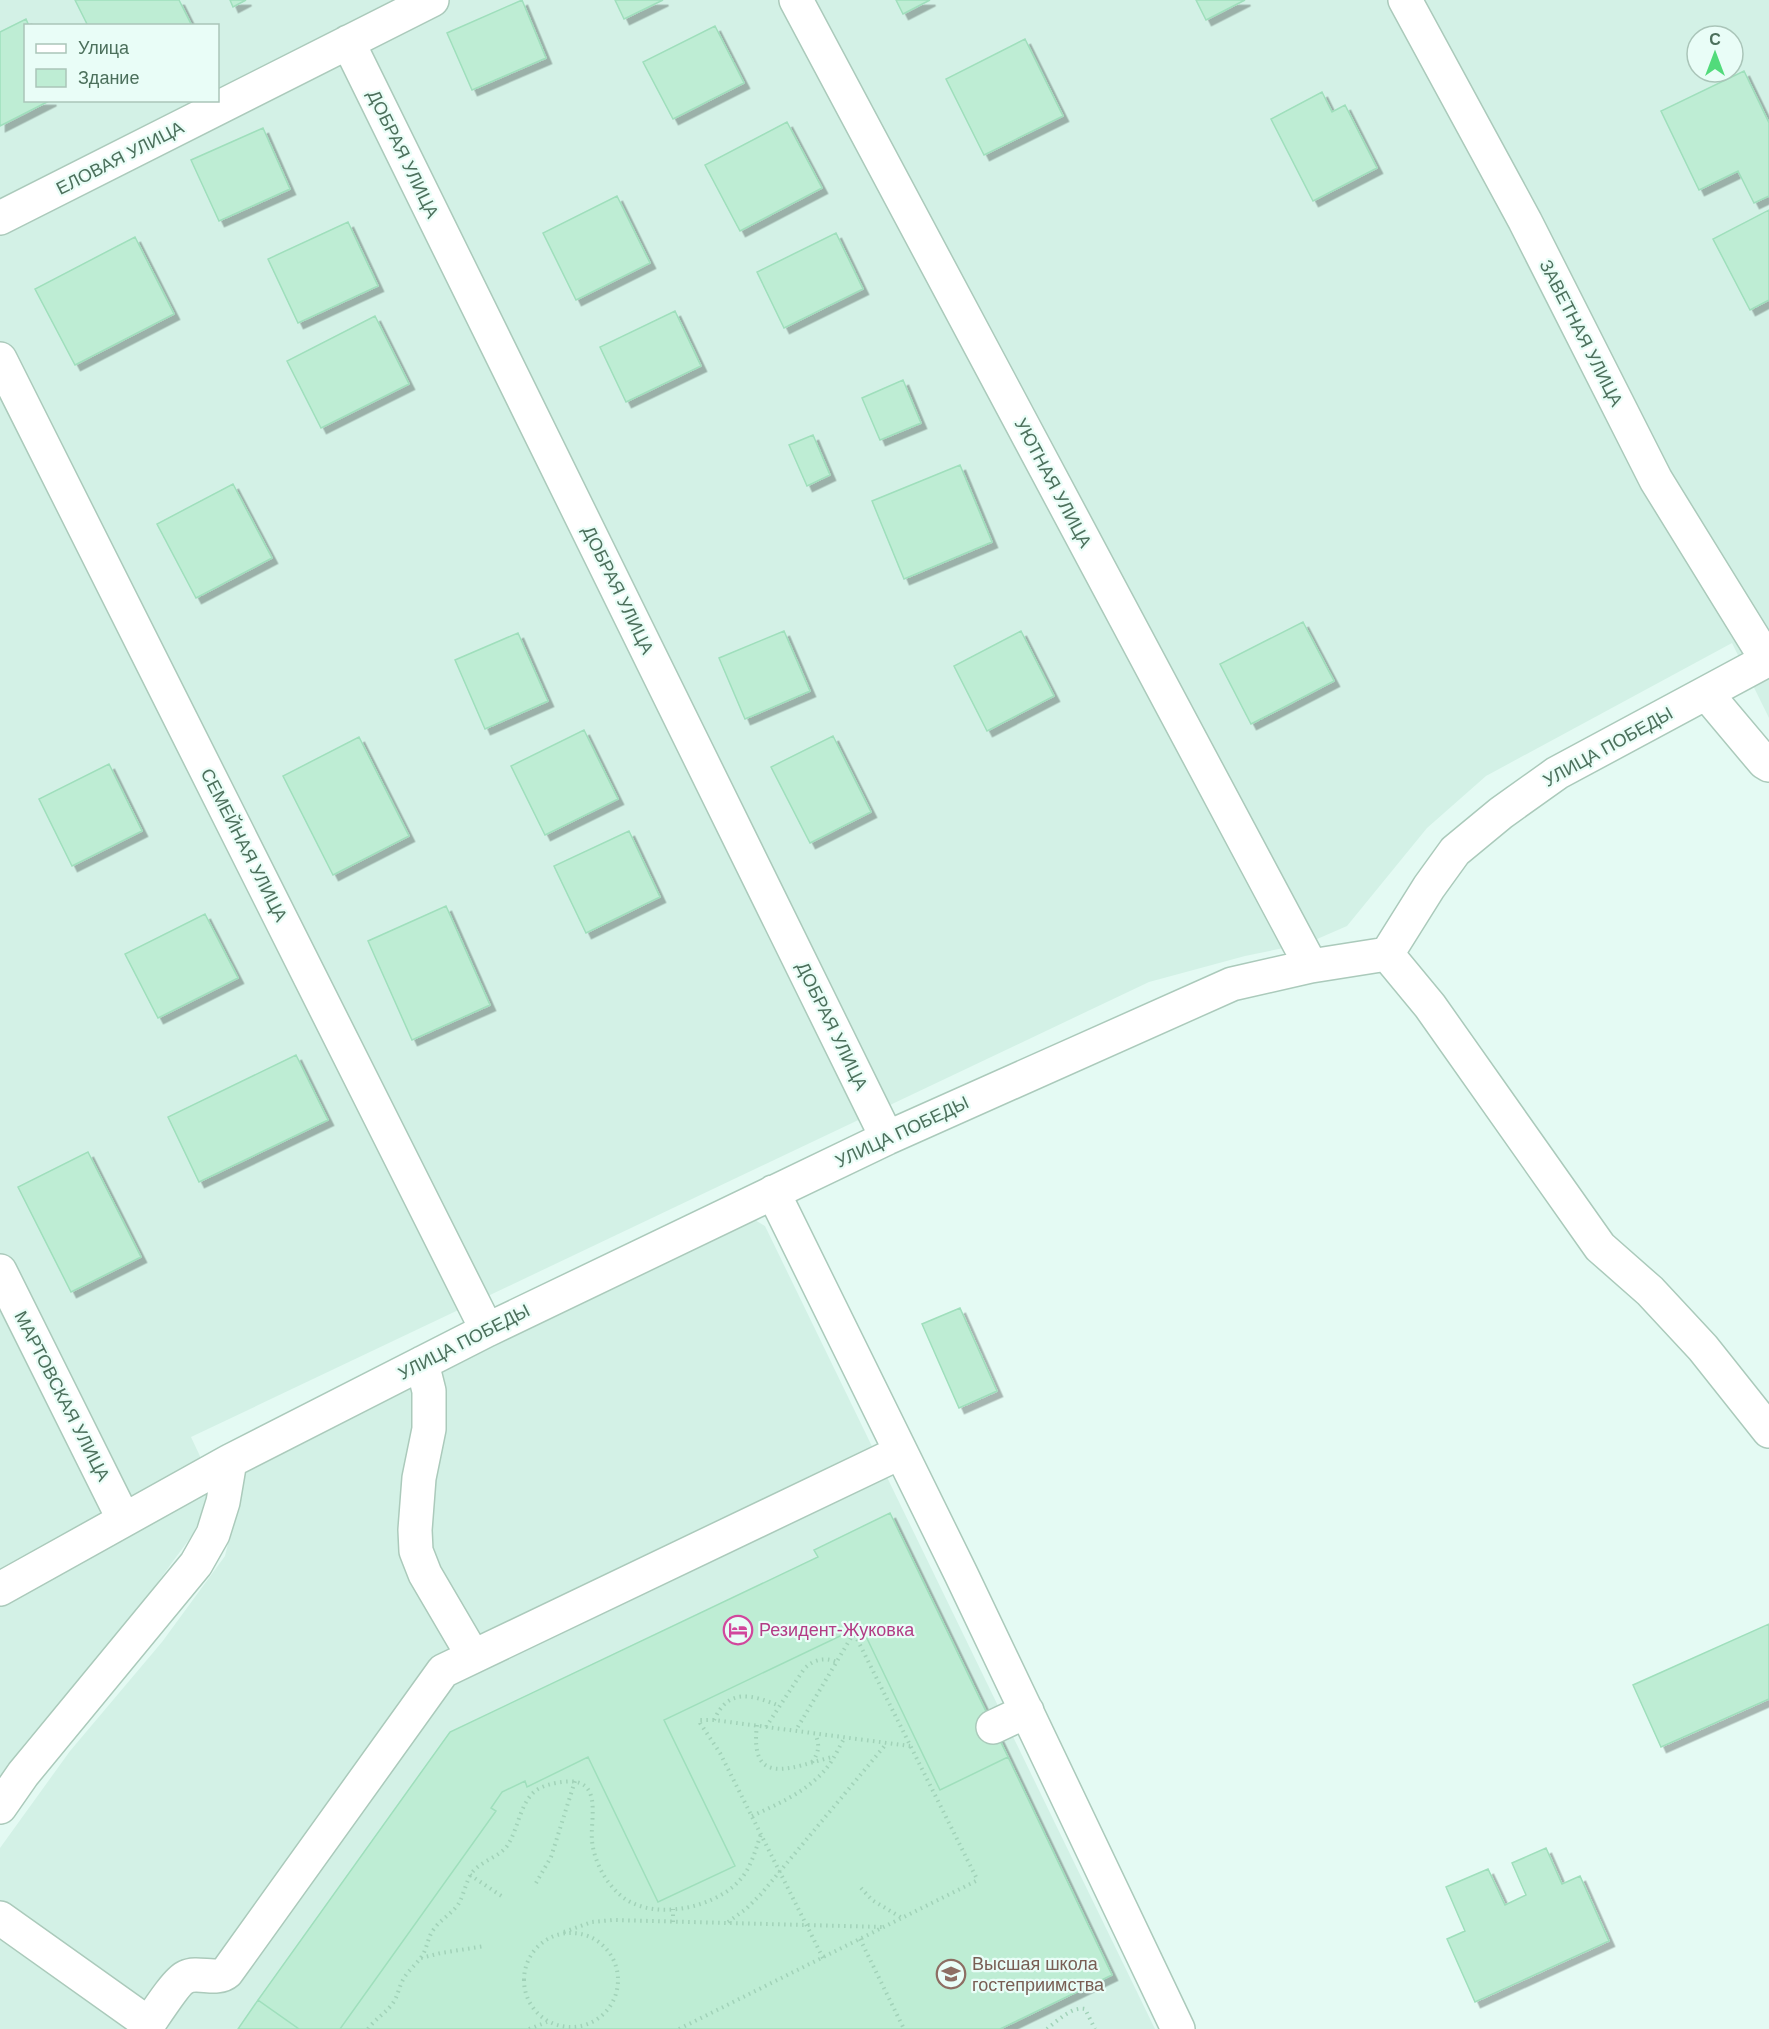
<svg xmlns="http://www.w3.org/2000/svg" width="1769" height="2029" font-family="Helvetica,sans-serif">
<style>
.residential{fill:#d3f1e6;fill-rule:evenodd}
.building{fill:#beedd4;stroke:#9fdfbc;stroke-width:1.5;filter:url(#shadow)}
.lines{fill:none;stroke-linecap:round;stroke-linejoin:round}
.minor-casing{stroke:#abcabb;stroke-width:36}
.path{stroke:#a1d2b8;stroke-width:4;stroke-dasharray:1.5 4.5;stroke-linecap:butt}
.minor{stroke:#fff;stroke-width:33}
.labels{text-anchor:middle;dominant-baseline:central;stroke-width:4.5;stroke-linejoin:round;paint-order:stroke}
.street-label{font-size:18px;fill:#4c705c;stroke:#e9fdf7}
.hotel-label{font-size:18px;fill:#b23c85;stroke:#e9fdf7;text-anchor:start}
.education-label{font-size:18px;fill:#785e54;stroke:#e9fdf7;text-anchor:start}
</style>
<defs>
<filter id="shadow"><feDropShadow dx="5.5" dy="5.5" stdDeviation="0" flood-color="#0004"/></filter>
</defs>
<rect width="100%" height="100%" fill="#e4faf3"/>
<path class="residential" d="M0 0H1769V718L1732 643 1486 776 1427 828 1347 926 1308 943 1245 956 1149 982 191 1437 214 1486 193 1534 130 1620 25 1743 0 1776ZM26 26H218V100H26ZM1697 36H1733V72H1697Z
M750 1217 765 1226 1155 2029H0V1848L70 1751 162 1642 225 1556 245 1474 255 1460Z"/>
<path class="building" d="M75 0H179L192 26H88Z
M230 0H246L233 7Z
M522 0 546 58 472 90 447 33Z
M615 0H663L624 19Z
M896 0H930L903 14Z
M1196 0H1245L1206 20Z
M26 19 29 26H26V100H51L0 126V32Z
M715 26 744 83 673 119 643 62Z
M1025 39 1063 116 984 155 946 79Z
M1744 71 1769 123V196L1754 203 1738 171 1699 190 1661 111Z
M1322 92 1332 112 1345 105 1377 168 1313 201 1271 119Z
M787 122 822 188 740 231 705 165Z
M263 128 290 189 219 221 191 160Z
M617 196 650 263 576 300 543 233Z
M1769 210V300L1750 310 1713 239Z
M348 222 378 286 298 323 268 259Z
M836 233 863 289 784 328 757 272Z
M135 237 174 314 75 365 35 289Z
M675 311 701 366 626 402 600 347Z
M375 316 409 384 321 428 287 361Z
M903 380 921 423 880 440 862 398Z
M813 435 830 475 807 486 789 445Z
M960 465 992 542 904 579 872 501Z
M233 484 272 558 196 598 157 524Z
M1303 622 1334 681 1251 724 1220 664Z
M784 631 810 691 745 719 719 658Z
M1021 631 1054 696 987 731 954 666Z
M518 633 548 701 485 729 455 660Z
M584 730 618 799 545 835 511 766Z
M833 736 871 812 810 843 771 767Z
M359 737 409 836 333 875 283 776Z
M109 764 142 831 72 866 39 799Z
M629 831 660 897 586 933 554 866Z
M446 906 490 1005 412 1040 368 941Z
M205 914 238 978 158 1018 125 954Z
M296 1055 328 1120 199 1182 168 1117Z
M88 1152 141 1257 71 1292 18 1187Z
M960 1308 997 1391 959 1408 922 1324Z
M890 1513 1008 1757 940 1790 861 1626 664 1720 735 1866 658 1902 588 1757 527 1787 525 1781 502 1792 491 1808 496 1811 340 2029H299L258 2000 450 1732 818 1557 814 1550Z
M1769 1624V1699L1661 1747 1633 1685Z
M861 1626 940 1790 1008 1757 1112 1975 1000 2029H340L496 1811 491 1808 502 1792 525 1781 527 1787 588 1757 658 1902 735 1866 664 1720Z
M1546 1848 1562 1884 1580 1876 1609 1941 1475 2002 1447 1939 1465 1931 1446 1887 1488 1869 1505 1905 1526 1895 1512 1863Z
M258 2000 299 2029H238Z"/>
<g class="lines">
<g class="minor-casing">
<path id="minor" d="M796 0 1311 966
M1405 0 1525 221 1656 480 1767 660
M348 42 887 1138
M0 218 432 0
M0 359 487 1330
M1706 693 1764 762 1769 765
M1387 954 1430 1006 1600 1247 1650 1291 1703 1348 1769 1431
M773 1192 961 1574 1178 2029
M0 1271 124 1520
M422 1363 429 1391V1429L419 1478 415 1530 416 1551 425 1574 473 1656
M0 1589 230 1461 487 1330 887 1138 1232 984 1311 966 1387 954 1429 887 1455 851 1501 813 1557 773 1769 659
M993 1727 1027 1711
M0 1807 23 1774 196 1564 213 1534 223 1502 230 1461
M0 1918 149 2024
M145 2029C153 2018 176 1981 186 1977 198 1971 217 1981 227 1972L443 1671 901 1452"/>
</g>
<path class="path" d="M714 1720C729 1687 752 1695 780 1706
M757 1725C749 1789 792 1767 832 1757
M766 1727 804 1669C814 1659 824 1657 837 1662
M812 1762C819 1753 820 1744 815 1734
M752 1816C778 1804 806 1792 825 1770 833 1761 839 1747 845 1737
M470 1875 503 1897
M536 1883 551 1857 575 1781
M861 1888 872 1900 902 1918
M673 1922V1909
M728 1922 746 1909 761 1894 887 1743
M564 1932 592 1922 613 1920 883 1927
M524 1980a47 47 0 1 1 94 0a47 47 0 1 1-94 0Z
M860 1939 904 2029
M421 1958 441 1953 485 1946
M823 1958 720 1753 700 1723 699 1720H714L910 1746
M368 2029C375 2019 386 2013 393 2003 398 1996 399 1986 404 1978 410 1968 421 1961 425 1950 428 1943 429 1935 434 1929 441 1919 453 1913 459 1903 464 1894 466 1882 471 1874 480 1861 498 1858 507 1846 518 1830 519 1807 533 1793 540 1786 553 1783 562 1782 604 1776 590 1817 592 1841 594 1860 604 1880 618 1893 647 1922 711 1910 738 1882 751 1869 755 1851 761 1834
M529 2029 547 2022
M679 2029 976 1881V1877L855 1635 852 1636 796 1730
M1047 2029C1057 2021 1072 2006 1085 2009L1095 2029"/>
<use href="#minor" class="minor"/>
</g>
<defs>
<g id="hotel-ring" transform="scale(1.5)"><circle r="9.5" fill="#e9fdf7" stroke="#d1479c" stroke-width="1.5"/><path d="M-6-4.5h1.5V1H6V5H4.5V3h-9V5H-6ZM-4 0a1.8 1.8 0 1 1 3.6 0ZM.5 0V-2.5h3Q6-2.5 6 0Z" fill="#d1479c"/></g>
<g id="university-ring" transform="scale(1.5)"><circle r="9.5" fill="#e9fdf7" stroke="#8d6e63" stroke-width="1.5"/><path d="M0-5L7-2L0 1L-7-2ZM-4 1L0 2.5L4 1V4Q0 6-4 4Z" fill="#8d6e63"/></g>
</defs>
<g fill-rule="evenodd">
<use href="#hotel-ring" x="738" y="1630"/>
<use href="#university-ring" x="951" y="1974"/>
</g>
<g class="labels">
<g class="street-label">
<text transform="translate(403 154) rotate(64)">ДОБРАЯ УЛИЦА</text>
<text transform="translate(120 158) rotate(-27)">ЕЛОВАЯ УЛИЦА</text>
<text transform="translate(1581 333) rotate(63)">ЗАВЕТНАЯ УЛИЦА</text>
<text transform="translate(1053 483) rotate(62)">УЮТНАЯ УЛИЦА</text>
<text transform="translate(618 590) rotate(64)">ДОБРАЯ УЛИЦА</text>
<text transform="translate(1608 747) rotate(-29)">УЛИЦА ПОБЕДЫ</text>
<text transform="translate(244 845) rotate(63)">СЕМЕЙНАЯ УЛИЦА</text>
<text transform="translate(832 1026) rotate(64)">ДОБРАЯ УЛИЦА</text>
<text transform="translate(902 1132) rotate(-25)">УЛИЦА ПОБЕДЫ</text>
<text transform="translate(464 1342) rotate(-27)">УЛИЦА ПОБЕДЫ</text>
<text transform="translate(62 1396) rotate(63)">МАРТОВСКАЯ УЛИЦА</text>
</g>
<g class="hotel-label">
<text x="759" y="1630">Резидент-Жуковка</text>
</g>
<g class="education-label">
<text x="972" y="1964">Высшая школа<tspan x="972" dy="21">гостеприимства</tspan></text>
</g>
</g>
<rect x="24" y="24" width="195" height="78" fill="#e9fdf7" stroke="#aac5b9" stroke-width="1.5"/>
<rect x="36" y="44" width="30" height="9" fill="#ffffff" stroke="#aac5b9" stroke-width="1.5"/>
<text x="78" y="54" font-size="18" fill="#4c705c">Улица</text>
<rect x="36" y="69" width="30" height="18" fill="#beedd4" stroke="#aac5b9" stroke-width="1.5"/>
<text x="78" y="84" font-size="18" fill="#4c705c">Здание</text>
<g transform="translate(1715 54)"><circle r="28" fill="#e9fdf7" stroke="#aac5b9" stroke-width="1.5"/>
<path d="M0-4.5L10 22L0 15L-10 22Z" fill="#52db7b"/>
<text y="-9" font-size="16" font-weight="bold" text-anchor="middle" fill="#4c705c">С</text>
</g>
</svg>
